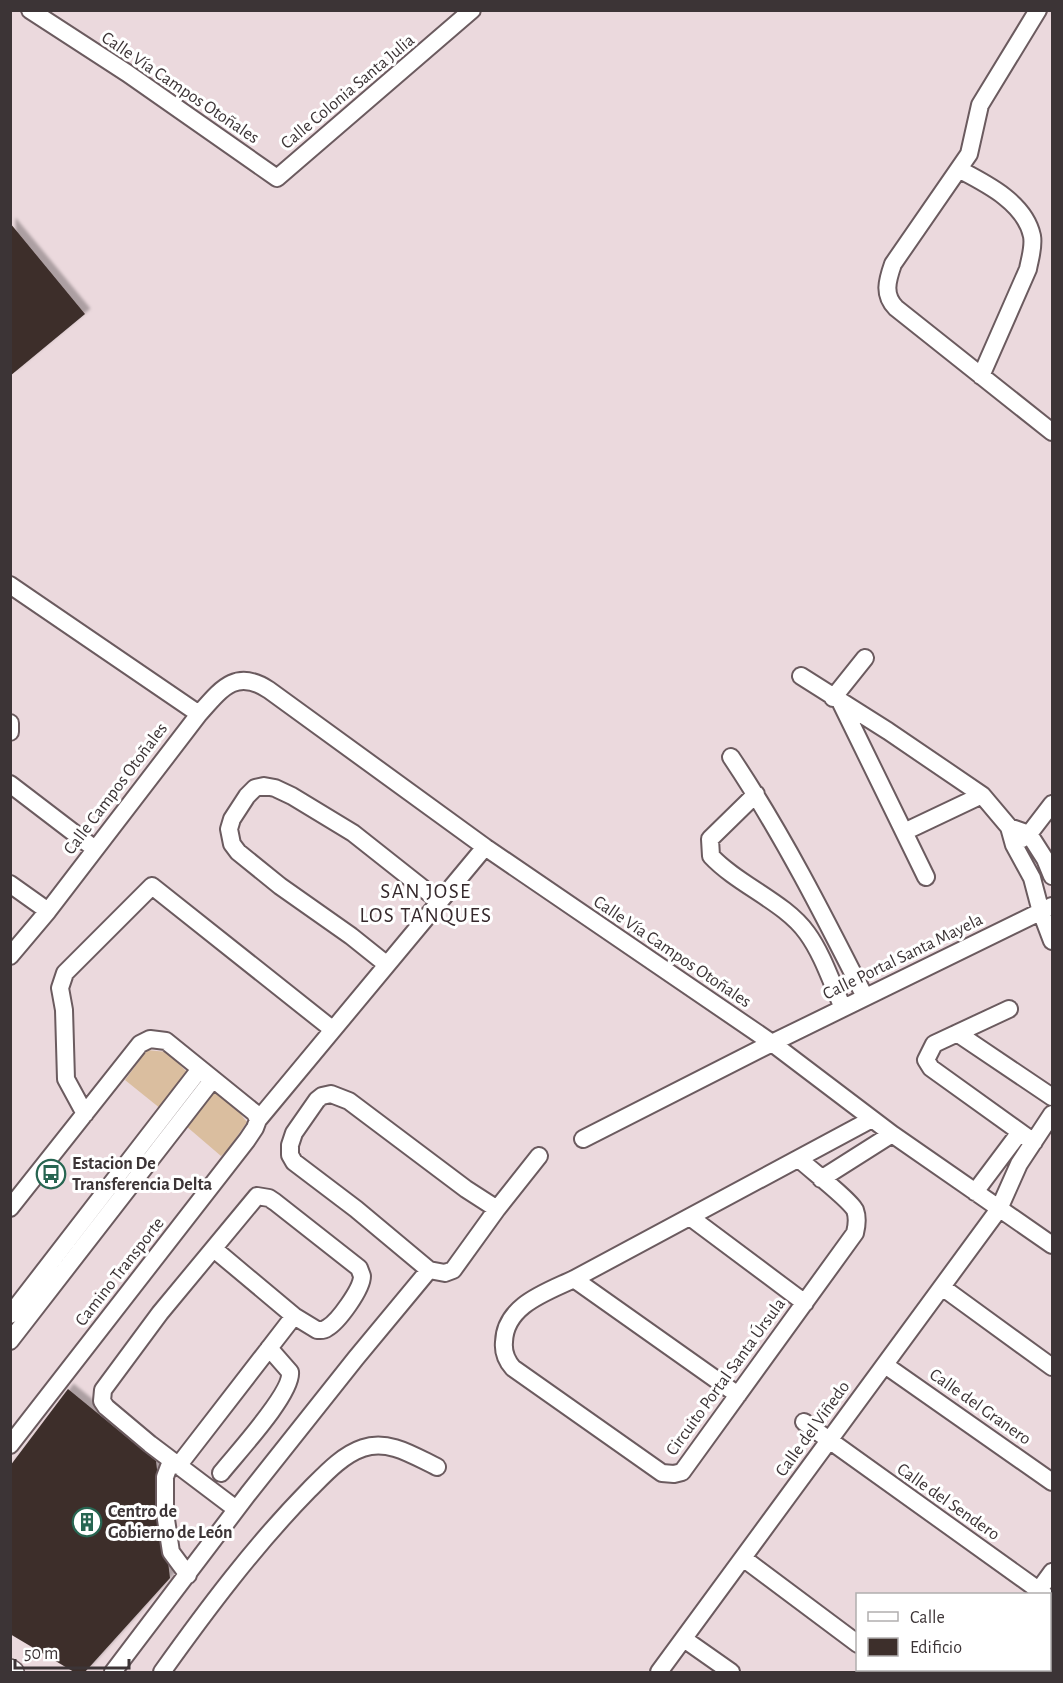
<svg xmlns="http://www.w3.org/2000/svg" width="1063" height="1683" font-family="'Alegreya Sans',sans-serif">
<style>
.green{fill:#dabe9f}
.building{fill:#3d2f2b;filter:url(#shadow)}
.lines{fill:none;stroke-linecap:round;stroke-linejoin:round}
.minor-casing{stroke:#6b5b5f;stroke-width:20}
.major-casing{stroke:#6b5b5f;stroke-width:24}
.minor{stroke:#fff;stroke-width:16}
.major{stroke:#fff;stroke-width:21}
.labels{text-anchor:middle;dominant-baseline:central;stroke-width:6;stroke-linejoin:round;paint-order:stroke}
.street-label{font-size:18px;fill:#3c3436;stroke:#fff}
.poi-label{font-size:18px;font-weight:bold;fill:#3c3436;stroke:#fff;text-anchor:start}
.quarter-label{font-size:21px;letter-spacing:1.5px;fill:#35282b;stroke:#fff}
</style>
<defs>
<filter id="shadow"><feDropShadow dx="5.5" dy="-5.5" stdDeviation="1.5" flood-color="#0004"/></filter>
</defs>
<rect width="100%" height="100%" fill="#ebd9dd"/>
<path class="green" d="M147 1050 167 1052 189 1074 161 1109 125 1080Z
M214 1092C228 1094 238 1111 247 1122L227 1151 221 1156 186 1126Z"/>
<path class="building" d="M10 223 85 314 10 376Z
M68 1389 156 1461 170 1578 85 1672H74L10 1634V1466Z"/>
<g class="lines">
<g class="minor-casing">
<path id="minor" d="M30 10 127 73 277 178 472 10
M1038 10 980 105 969 154 893 264C887 281 883 295 896 308L1052 432
M960 170C987 184 1025 203 1032 236 1034 247 1030 258 1028 269L981 376
M10 585 199 714
M801 676 888 731 982 795 1009 827 1014 845 1032 878 1041 912 1052 941
M833 698 865 658
M841 703 926 877
M10 723V732
M731 757C782 833 824 916 865 997
M10 784 95 849
M756 794 710 839 711 856C738 885 785 902 807 933 823 955 832 984 843 1008
M1009 827 1029 834 1045 859 1052 876
M904 832 982 795
M1022 839 1029 834 1052 804
M10 884 48 911
M10 956 48 911 199 714C221 689 236 668 269 690L485 847 772 1043 892 1134 1052 1245
M386 964 351 936 280 886 238 852 232 844 229 829 232 819 247 796 255 788 264 786 275 788 292 796 353 833 439 901
M1009 1009 934 1044 926 1060 931 1068 1034 1142
M957 1033 1052 1097
M85 1114 66 1079 64 1010 60 988 65 973 152 886 332 1029
M583 1139 772 1043 1052 906
M799 1159C811 1170 849 1199 855 1210 858 1218 857 1225 855 1233L682 1472 674 1474 662 1473 513 1368C506 1360 503 1352 504 1342 505 1305 547 1292 574 1279L872 1119
M821 1179 892 1134
M975 1192 1020 1132
M10 1208 140 1044 150 1039 166 1041 255 1113 258 1120
M497 1209 466 1189 349 1101 331 1094 322 1096 317 1100 294 1133 290 1145V1155L294 1162 356 1209 429 1270 445 1273 453 1270 497 1209 539 1156
M690 1217 805 1303
M214 1249 294 1316 317 1330C321 1330 323 1331 327 1328 338 1322 362 1289 362 1276L359 1268 275 1202 269 1198 257 1196 160 1313 103 1390 102 1401 106 1407 150 1444 236 1509
M574 1279 738 1395
M942 1287 1052 1367
M10 1315 200 1069
M10 1341 213 1079
M885 1365 1052 1482
M804 1422 1044 1594
M10 1445 247 1140 255 1128 258 1120 485 847
M171 1461 165 1477V1513L171 1552 188 1575
M178 1466 294 1316
M221 1473C236 1454 293 1393 290 1372L269 1348
M743 1558 858 1644
M1036 1594 1052 1572
M684 1639 731 1672
M891 1670 895 1672
M113 1672 248 1494 356 1358 429 1270
M162 1672C207 1609 255 1545 309 1490 325 1474 342 1455 363 1448 389 1439 414 1456 437 1467
M659 1672 999 1209 1019 1164 1052 1114
M976 1672 978 1670"/>
</g>
<g class="major-casing">
<path id="major" d="M10 1670 13 1672"/>
</g>
<use href="#minor" class="minor"/>
<use href="#major" class="major"/>
</g>
<defs>
<g id="bus-ring" transform="scale(1.5)"><circle r="9.5" fill="#fff" stroke="#276551" stroke-width="1.5"/><path d="M-5-6H5V4H4V6H2V4H-2V6H-4V4H-5ZM-3.5-4V0h7V-4ZM-3.5 1.2v1.5H-2V1.2ZM2 1.2v1.5H3.5V1.2Z" fill="#276551"/></g>
<g id="building-ring" transform="scale(1.5)"><circle r="9.5" fill="#fff" stroke="#276551" stroke-width="1.5"/><path d="M-4-6H4V6H1V3H-1V6H-4ZM-2.5-4.3h1.7v1.8h-1.7ZM.8-4.3h1.7v1.8H.8ZM-2.5-1h1.7V.8h-1.7ZM.8-1h1.7V.8H.8Z" fill="#276551"/></g>
</defs>
<g fill-rule="evenodd">
<use href="#bus-ring" x="51" y="1174"/>
<use href="#building-ring" x="87" y="1522"/>
</g>
<g class="labels">
<g class="street-label">
<text transform="translate(180 88) rotate(34)">Calle Vía Campos Otoñales</text>
<text transform="translate(348 92) rotate(-40)">Calle Colonia Santa Julia</text>
<text transform="translate(116 789) rotate(-53)">Calle Campos Otoñales</text>
<text transform="translate(672 952) rotate(34)">Calle Vía Campos Otoñales</text>
<text transform="translate(903 957) rotate(-26)">Calle Portal Santa Mayela</text>
<text transform="translate(120 1272) rotate(-52)">Camino Transporte</text>
<text transform="translate(726 1377) rotate(-54)">Circuito Portal Santa Úrsula</text>
<text transform="translate(980 1407) rotate(35)">Calle del Granero</text>
<text transform="translate(813 1429) rotate(-54)">Calle del Viñedo</text>
<text transform="translate(948 1502) rotate(35)">Calle del Sendero</text>
</g>
<g class="poi-label">
<text x="72" y="1164">Estacion De<tspan x="72" dy="21">Transferencia Delta</tspan></text>
<text x="108" y="1512">Centro de<tspan x="108" dy="21">Gobierno de León</tspan></text>
</g>
<g class="quarter-label">
<text x="426" y="891">SAN JOSE<tspan x="426" dy="24">LOS TANQUES</tspan></text>
</g>
</g>
<rect width="1063" height="1683" fill="none" stroke="#3c3436" stroke-width="24"/>
<rect x="856" y="1593" width="195" height="78" fill="#ffffff" stroke="#b1aeaf" stroke-width="1.5"/>
<rect x="868" y="1612" width="30" height="9" fill="#ffffff" stroke="#b1aeaf" stroke-width="1.5"/>
<text x="910" y="1623" font-size="18" fill="#3c3436">Calle</text>
<rect x="868" y="1638" width="30" height="18" fill="#3d2f2b" stroke="#b1aeaf" stroke-width="1.5"/>
<text x="910" y="1653" font-size="18" fill="#3c3436">Edificio</text>
<path d="M15 1659v9h114v-9" fill="none" stroke="#3c3436" stroke-width="3"/>
<text x="24" y="1659" font-size="18" fill="#3c3436" stroke="#ffffff" stroke-width="4.5" paint-order="stroke">50 m</text>
</svg>
